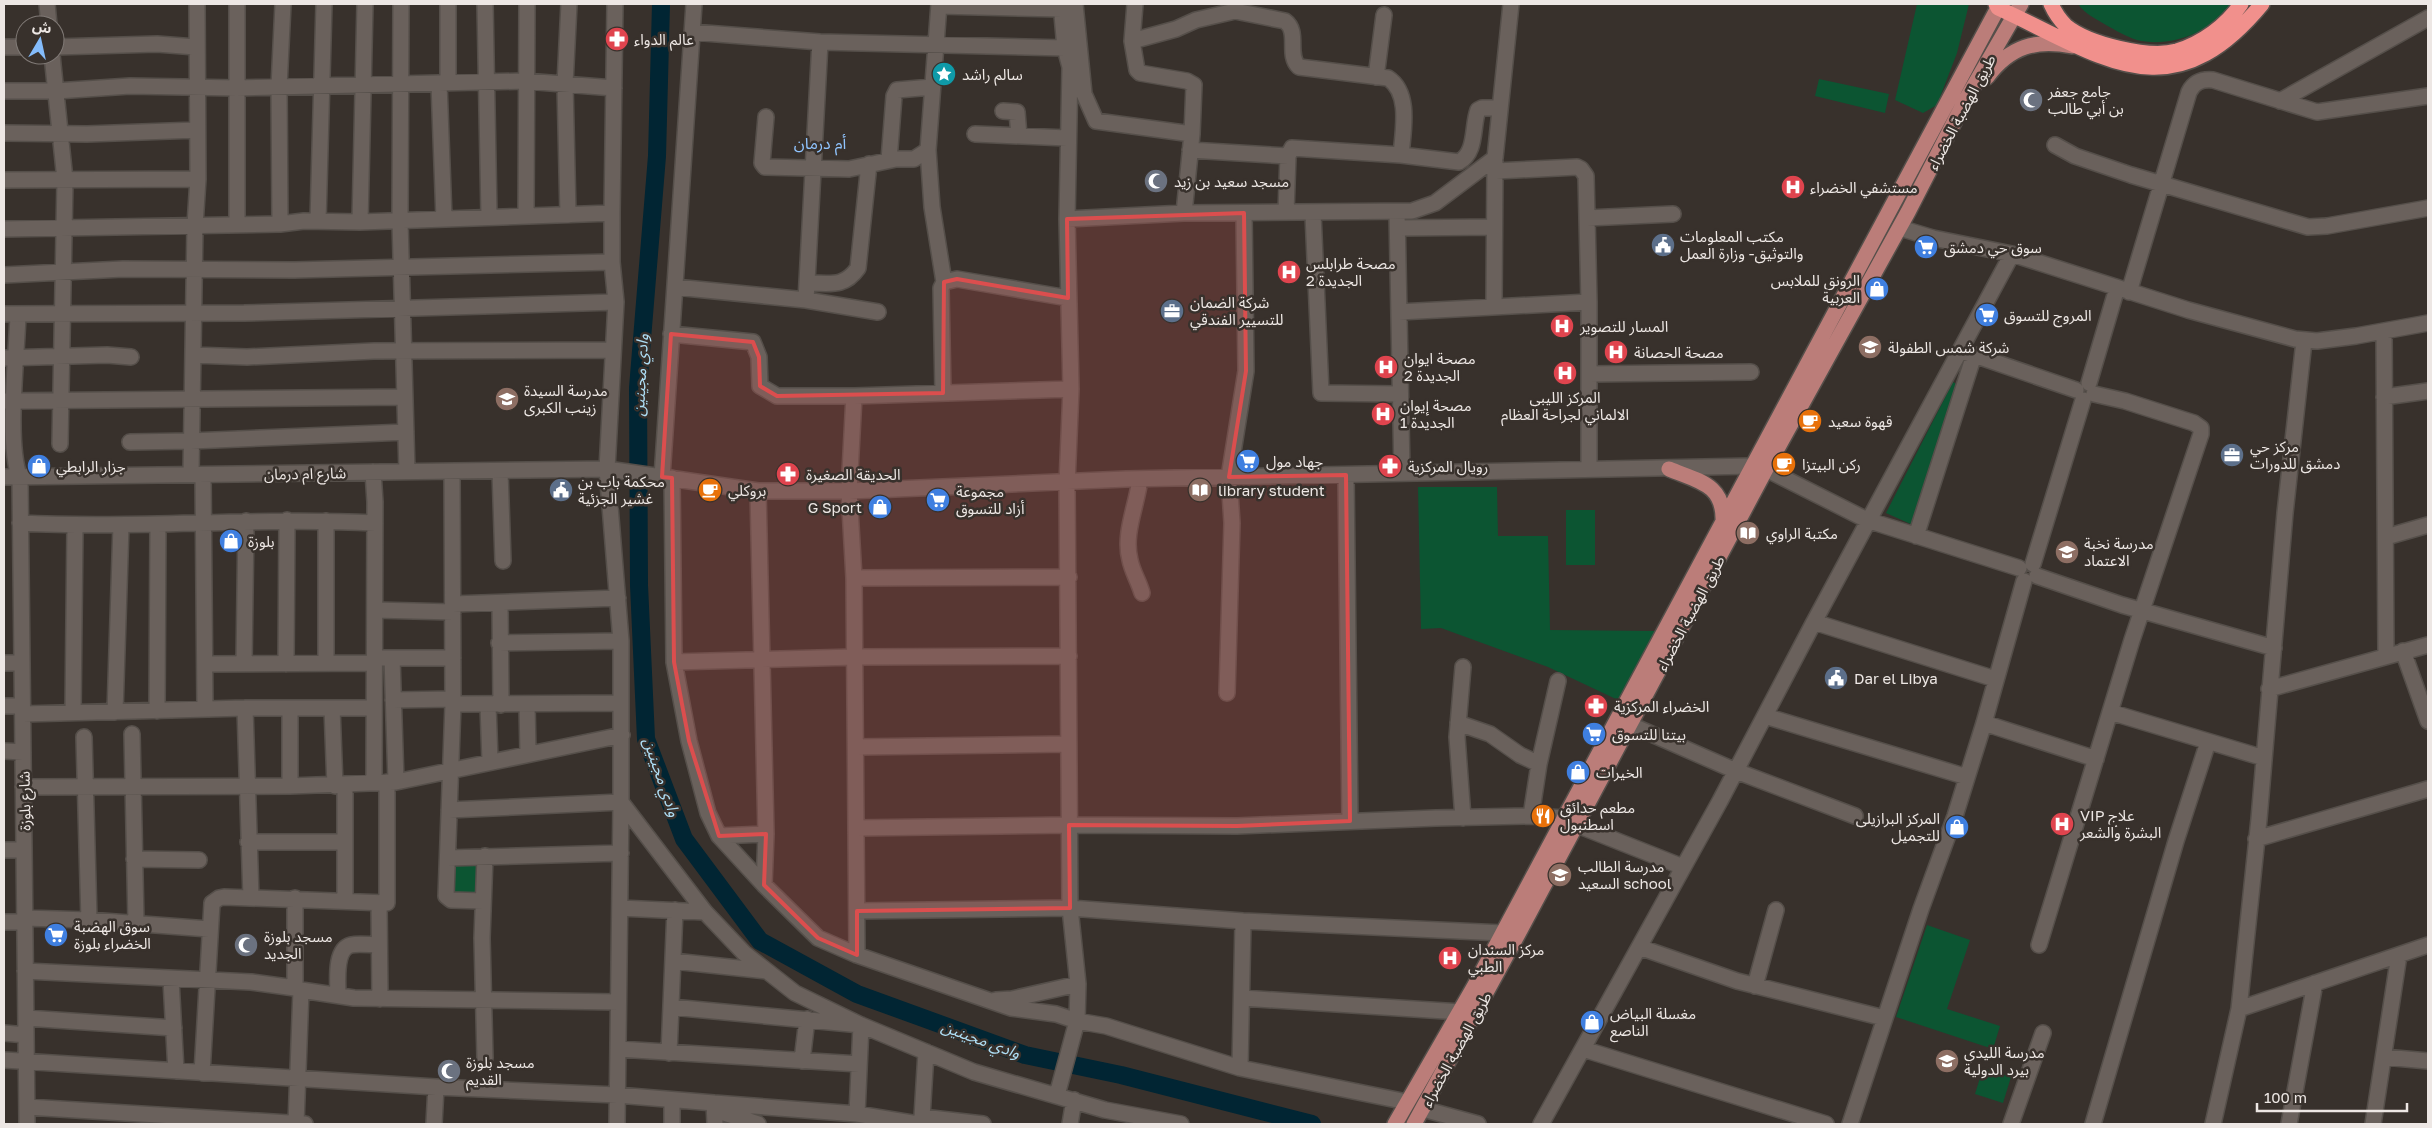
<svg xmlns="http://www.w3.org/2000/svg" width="2432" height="1128" font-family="'Golos Text','Noto Sans Arabic',sans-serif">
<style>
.green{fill:#0c5532}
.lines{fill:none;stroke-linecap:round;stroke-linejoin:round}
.river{stroke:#012533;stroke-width:18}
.minor-casing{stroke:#554f4a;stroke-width:18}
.major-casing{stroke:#554f4a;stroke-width:18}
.highway-casing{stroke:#554f4a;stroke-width:18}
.minor{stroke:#6a615c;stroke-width:15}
.major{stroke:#bb7d79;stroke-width:15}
.highway{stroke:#f1908c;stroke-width:15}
.marked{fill:#db4e4e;fill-opacity:0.2;stroke:#db4e4e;stroke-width:4;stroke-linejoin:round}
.labels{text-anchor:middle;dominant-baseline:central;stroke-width:5;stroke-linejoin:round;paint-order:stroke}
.poi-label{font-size:15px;fill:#ede7e4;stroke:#38312c;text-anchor:start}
.street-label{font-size:15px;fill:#ede7e4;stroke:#38312c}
.neighbourhood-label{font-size:16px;fill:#90c4fe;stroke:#38312c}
.water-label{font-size:16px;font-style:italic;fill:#aedef5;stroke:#38312c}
</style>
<rect width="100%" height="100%" fill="#38312c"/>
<path class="green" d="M1917 4H1969L1957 53 1937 105 1923 113 1895 100Z
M2078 4H2230C2214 33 2168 48 2137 40 2127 37 2115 30 2106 25 2096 19 2085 14 2078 4Z
M1819 79 1889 94 1885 113 1815 96Z
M1953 382 1958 385 1915 526 1886 513Z
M1418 487H1497L1498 536H1548L1550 630 1656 631 1618 700 1548 667 1441 628 1421 629Z
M1566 510H1595V565H1566Z
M479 864 478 893H452L453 865Z
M1927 925 1970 940 1947 1009 2000 1026 1993 1049 1896 1017Z
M1983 1068 2011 1077 2003 1103 1975 1094Z"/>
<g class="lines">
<path class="river" d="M661 4 657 156 638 388 639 585 646 739 684 839 760 941 857 994 1025 1055 1121 1075 1312 1124"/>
<g class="minor-casing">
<path id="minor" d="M47 4 49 25
M401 4 400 221 407 472
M485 4 489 216
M615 4 612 213V262L616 302 607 469 621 641V802L617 1124
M939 4 928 150 932 207 944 282
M1061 4 1065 48 1070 67 1067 219 1184 213 1412 211 1435 203 1495 158 1511 4
M1075 4 1084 94 1096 121 1192 134
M1135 4 1132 41 1137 70 1140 73 1187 81 1194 85 1192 134 1184 213
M939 6 1062 9
M692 32 820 42 1065 48
M1132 41 1176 29 1196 20 1235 11 1285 21C1300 32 1286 55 1299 67L1388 78C1411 93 1403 131 1401 155
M4 47H25
M55 47 157 44 196 47
M52 55 65 180 60 444
M1376 77 1384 15
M439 83 444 219
M448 83V4
M4 91H56L130 86 237 88 525 81 614 88
M2280 101 2428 18
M1003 111 1017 112 1019 136
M766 117 762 163 765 167 849 169 896 159H914L928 150
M4 133 87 134 197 130
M975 134 1067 138
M2055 145 2075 156 2131 175 2308 227 2327 226 2428 208
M1190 150 1288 156
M889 160 894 96 897 90 932 87
M1496 171 1577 167 1581 169 1586 176 1589 302V469
M4 180 198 179
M1286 212 1288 156 1292 148 1401 155 1459 162C1477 153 1472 125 1478 110L1482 108H1500
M1397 212 1402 473
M1313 214 1321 393 1399 394
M568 215 565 84 569 4
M526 216 527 4
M1587 218 1673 214
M318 221 324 4
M360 222 365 4
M280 224 279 87 283 4
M237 225V4
M1399 228 1494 227
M1900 228 1933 238 2012 254 2188 310 2295 339 2317 341 2356 336 2428 323
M4 229 280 224 304 221 360 222 612 213
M4 275 123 269 294 270 612 262
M808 283C830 283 844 288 858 268L869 164
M675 287 806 300 820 42
M2129 292 2189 92C2194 82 2201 79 2213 80L2317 112 2428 96
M806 300 878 312
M1494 305 1495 162
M1399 312 1589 302
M4 314 244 313 616 302
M18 314C17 355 6 443 20 478L27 1124
M2384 331 2386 655
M671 334 753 342 759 357 760 386 777 396H854L849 491 854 578 857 955
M193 355 247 357 374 351 613 350
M1974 355 2076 390
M4 358 107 355 131 357
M1589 374 1751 372
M2089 383 2117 288
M943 393 941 288 944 282 957 279 1068 298
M854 396 1071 389
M2384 397 2428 391
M5 401 404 397
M130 442 191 441 406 432
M500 471 503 561
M373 472 375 502 374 783
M452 472 453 704 446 896 451 900 483 901
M191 474 195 225 198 179 197 4
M203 475 205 709
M1346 475 1350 821
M4 477 607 469 758 491H849L1126 479 1752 466 1766 469 1867 520 2019 568
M662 477 694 4
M672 478 674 662 689 741 708 813 719 836 764 885 818 938 857 955 1011 1008 1056 1014 1077 1021 1078 984 1070 908 1067 483 1071 389 1067 219
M1140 479C1137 505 1123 534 1130 560 1132 571 1139 582 1142 593
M758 491 766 834 764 885
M326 521V663
M20 523C139 529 256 517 375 523
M1916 536 1974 355 1961 351
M2386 537 2428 525
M2033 564 2083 400
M2037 576 2122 605 2274 648
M854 578 1069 577
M500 603 501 705
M453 604 618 598
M375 610 453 612
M499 643 621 641
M2403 651 2428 721
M382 658H453
M392 658 396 782
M674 662 855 657 1069 656
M4 663H22
M205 664 373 663
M244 664 246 521
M286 664 287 520
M1463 667 1457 737 1463 818
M1995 679 1814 622 2012 254
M2269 689 2428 645
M1227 693 1232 523 1229 477 1246 371 1244 213
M393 700 453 699
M453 704 620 703
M488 705 490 761
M527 705 528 753
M4 706H22
M245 708 251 898
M332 708 335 786
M157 711 158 524
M115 712 121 525
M2110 712 2264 758
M73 713 75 526
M23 714 245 708H373
M1765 716 1967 777
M1458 723 1490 734 1520 755 1539 764
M1984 723 2096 759
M1631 725 1736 771 1855 816
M132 734 136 923
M84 737 89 920
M856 747 1068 744
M4 751 23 752
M345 785V901
M290 786V708
M23 787 290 786 396 782 622 735
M621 802 705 912 744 953 795 993 861 1025 974 1072 1105 1110 1181 1124
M449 810 621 802
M1531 816 1565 818
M1577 825 1683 867
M856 828 1069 825 1237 826 1436 818 1531 816 1539 764 1558 681
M719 836 766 834
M2256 839 2428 789
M248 842H345
M4 850H24
M485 856 482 938 485 1058
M448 858 621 853
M134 859 199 860
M295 898V988L301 990 296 1124
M379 904 380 999
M620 908 705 912
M857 911 1070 908 1243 921 1503 933
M25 918 89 920 209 929
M4 922H25
M2039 945 2132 640 2201 434V428L2194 423 2125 401 2094 394
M1639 947 1737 981 1884 1018
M673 961 766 971
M25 971 251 982 295 988
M171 980 176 1071
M1755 986 1776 910
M301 990 354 998 618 1002
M338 995C338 982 334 949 351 945 359 943 370 945 378 945
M1242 998 1461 1012
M996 1000 1012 999 1078 984
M671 1007 861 1025 857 1114
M2239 1009 2428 945
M26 1018 174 1028
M4 1033 26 1035
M618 1049 859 1064
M1583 1049 1826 1124
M669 1053 675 910
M2384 1057 2428 1061
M4 1060 436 1087 617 1095 714 1103
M802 1061 807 1019
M1240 1068 1243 921
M202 1073 212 903 219 898 224 897 387 903V782
M1057 1095 1077 1021 1106 1026 1240 1068 1407 1102
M672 1101V1124
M27 1107 305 1124
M1423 1109 1478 1124
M715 1110 758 1124
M922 1117 926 1052
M434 1124 436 1087
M715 1124 714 1103 857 1114 918 1124
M922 1124V1117L983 1124
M1070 1124 1074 1100
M1541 1124 1720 801 1814 622
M1850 1124 1921 909 1955 816 1984 723 2024 581
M2011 1124 2043 1033
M2093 1124 2176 841 2208 742
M2213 1124 2239 1009 2259 819 2285 513 2304 341
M2289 1124 2315 983
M2373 1124 2399 955"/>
</g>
<g class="major-casing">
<path id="major" d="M1987 77C2010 46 2036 39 2072 46
M1669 469C1698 481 1725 484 1723 523
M1395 1124 1475 985 2000 4
M1414 1124 1517 936 1766 469 1908 212 1965 101 2021 4"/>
</g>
<g class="highway-casing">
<path id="highway" d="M1996 4 1998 8C2103 56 2170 115 2262 4
M2051 4C2055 13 2059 19 2066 26 2088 44 2149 59 2177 51 2202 43 2226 26 2241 4"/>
</g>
<use href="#minor" class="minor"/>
<use href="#major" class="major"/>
<use href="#highway" class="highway"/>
</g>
<path class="marked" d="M1244 213 1246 371 1229 477 1346 475 1350 821 1237 826 1069 825 1070 908 857 911V955L818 938 764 885 766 834 719 836 689 741 674 662 672 478 662 477 671 334 753 342 759 357 760 386 777 396 943 393 944 282 957 279 1068 298 1067 219Z"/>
<defs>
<g id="pharmacy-disc" transform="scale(1.25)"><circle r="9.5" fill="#e0444e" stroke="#38312c"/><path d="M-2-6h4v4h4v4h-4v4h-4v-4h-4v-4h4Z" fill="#fff"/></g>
<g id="sight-disc" transform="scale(1.25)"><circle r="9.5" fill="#0f9aa8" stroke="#38312c"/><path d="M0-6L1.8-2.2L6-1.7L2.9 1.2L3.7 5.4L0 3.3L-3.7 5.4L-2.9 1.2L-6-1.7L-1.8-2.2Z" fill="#fff"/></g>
<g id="mosque-disc" transform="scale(1.25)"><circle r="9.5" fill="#6b7280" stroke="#38312c"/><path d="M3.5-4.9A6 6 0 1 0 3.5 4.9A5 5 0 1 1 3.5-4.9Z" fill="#fff"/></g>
<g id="hospital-disc" transform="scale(1.25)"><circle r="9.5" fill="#e0444e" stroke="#38312c"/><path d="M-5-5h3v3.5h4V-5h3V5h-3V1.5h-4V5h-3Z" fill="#fff"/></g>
<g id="civic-disc" transform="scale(1.25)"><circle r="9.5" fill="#5c6f8a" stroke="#38312c"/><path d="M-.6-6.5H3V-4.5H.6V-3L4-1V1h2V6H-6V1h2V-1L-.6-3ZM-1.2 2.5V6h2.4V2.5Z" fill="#fff"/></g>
<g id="supermarket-disc" transform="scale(1.25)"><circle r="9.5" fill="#3f7fe0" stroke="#38312c"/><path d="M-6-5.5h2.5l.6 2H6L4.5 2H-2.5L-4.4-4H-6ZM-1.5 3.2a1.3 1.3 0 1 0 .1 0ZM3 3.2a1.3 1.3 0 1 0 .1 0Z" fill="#fff"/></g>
<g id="shop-disc" transform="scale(1.25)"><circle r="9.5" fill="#3f7fe0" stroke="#38312c"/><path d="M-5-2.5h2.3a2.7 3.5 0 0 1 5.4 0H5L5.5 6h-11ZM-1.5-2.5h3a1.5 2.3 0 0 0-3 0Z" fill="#fff"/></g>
<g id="office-disc" transform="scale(1.25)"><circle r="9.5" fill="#5c6f8a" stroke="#38312c"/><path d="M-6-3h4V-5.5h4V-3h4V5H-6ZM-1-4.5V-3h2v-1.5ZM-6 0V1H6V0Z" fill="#fff"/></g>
<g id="school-disc" transform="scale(1.25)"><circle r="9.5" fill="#8d6e63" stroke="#38312c"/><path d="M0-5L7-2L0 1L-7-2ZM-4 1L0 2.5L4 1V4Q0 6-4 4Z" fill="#fff"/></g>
<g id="cafe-disc" transform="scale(1.25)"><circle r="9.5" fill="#e8710a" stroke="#38312c"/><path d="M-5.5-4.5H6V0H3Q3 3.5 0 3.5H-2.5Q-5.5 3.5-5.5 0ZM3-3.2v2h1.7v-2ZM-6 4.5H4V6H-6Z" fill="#fff"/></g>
<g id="library-disc" transform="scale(1.25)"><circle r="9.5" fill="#8d6e63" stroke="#38312c"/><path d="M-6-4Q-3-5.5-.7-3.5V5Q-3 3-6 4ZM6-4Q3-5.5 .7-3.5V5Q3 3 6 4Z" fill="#fff"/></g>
<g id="restaurant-disc" transform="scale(1.25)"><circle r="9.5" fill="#e8710a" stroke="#38312c"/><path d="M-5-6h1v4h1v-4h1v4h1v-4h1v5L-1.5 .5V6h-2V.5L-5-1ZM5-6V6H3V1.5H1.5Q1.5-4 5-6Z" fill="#fff"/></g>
</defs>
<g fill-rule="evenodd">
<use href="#pharmacy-disc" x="617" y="39"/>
<use href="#sight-disc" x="944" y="74"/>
<use href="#mosque-disc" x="2031" y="100"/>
<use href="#mosque-disc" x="1156" y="181"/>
<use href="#hospital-disc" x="1793" y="187"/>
<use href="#civic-disc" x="1663" y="245"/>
<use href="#supermarket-disc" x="1926" y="247"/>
<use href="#hospital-disc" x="1289" y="272"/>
<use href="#shop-disc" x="1877" y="289"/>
<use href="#office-disc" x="1172" y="311"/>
<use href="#supermarket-disc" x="1987" y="315"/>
<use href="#hospital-disc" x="1562" y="326"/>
<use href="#school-disc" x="1870" y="347"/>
<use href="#hospital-disc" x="1616" y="352"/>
<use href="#hospital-disc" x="1386" y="367"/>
<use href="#hospital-disc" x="1565" y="373"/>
<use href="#school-disc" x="507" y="399"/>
<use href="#hospital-disc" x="1383" y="414"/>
<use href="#cafe-disc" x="1810" y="421"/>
<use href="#office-disc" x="2232" y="455"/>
<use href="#supermarket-disc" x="1248" y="461"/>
<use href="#cafe-disc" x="1784" y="464"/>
<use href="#shop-disc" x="39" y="466"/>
<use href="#pharmacy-disc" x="1390" y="466"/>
<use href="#pharmacy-disc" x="788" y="474"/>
<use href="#civic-disc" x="561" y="490"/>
<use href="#cafe-disc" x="710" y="490"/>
<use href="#library-disc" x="1200" y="490"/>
<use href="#supermarket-disc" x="938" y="500"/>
<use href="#shop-disc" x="880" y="507"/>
<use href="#library-disc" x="1748" y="533"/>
<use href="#shop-disc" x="231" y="541"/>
<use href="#school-disc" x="2067" y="552"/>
<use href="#civic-disc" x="1836" y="678"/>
<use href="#pharmacy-disc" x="1596" y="706"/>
<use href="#supermarket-disc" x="1594" y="734"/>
<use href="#shop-disc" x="1578" y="772"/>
<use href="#restaurant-disc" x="1543" y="816"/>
<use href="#hospital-disc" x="2062" y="824"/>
<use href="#shop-disc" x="1957" y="827"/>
<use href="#school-disc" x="1560" y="875"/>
<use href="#supermarket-disc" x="56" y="935"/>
<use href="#mosque-disc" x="246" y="945"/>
<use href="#hospital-disc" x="1450" y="958"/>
<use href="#shop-disc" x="1592" y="1022"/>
<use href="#school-disc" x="1947" y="1061"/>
<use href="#mosque-disc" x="449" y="1071"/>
</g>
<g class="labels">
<g class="poi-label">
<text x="634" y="39">عالم الدواء</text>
<text x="962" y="74">سالم راشد</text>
<text x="2048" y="91">جامع جعفر<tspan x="2048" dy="17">بن أبي طالب</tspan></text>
<text x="1174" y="181">مسجد سعيد بن زيد</text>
<text x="1810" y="187">مستشفي الخضراء</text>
<text x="1680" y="236">مكتب المعلومات<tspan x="1680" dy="17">والتوثيق- وزارة العمل</tspan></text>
<text x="1944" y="247">سوق حي دمشق</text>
<text x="1306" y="263">مصحة طرابلس<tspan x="1306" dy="17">الجديدة 2</tspan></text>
<text x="1860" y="280" text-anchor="end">الرونق للملابس<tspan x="1860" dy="17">العربية</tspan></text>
<text x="1190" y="302">شركة الضمان<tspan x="1190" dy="17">للتسيير الفندقي</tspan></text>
<text x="2004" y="315">المروج للتسوق</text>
<text x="1580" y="326">المسار للتصوير</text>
<text x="1888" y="347">شركة شمس الطفولة</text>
<text x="1634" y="352">مصحة الحصانة</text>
<text x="1404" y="358">مصحة ايوان<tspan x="1404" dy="17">الجديدة 2</tspan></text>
<text x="524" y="390">مدرسة السيدة<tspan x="524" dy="17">زينب الكبرى</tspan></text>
<text x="1565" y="397" text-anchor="middle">المركز الليبي<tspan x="1565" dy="17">الالماني لجراحة العظام</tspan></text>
<text x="1400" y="405">مصحة إيوان<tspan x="1400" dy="17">الجديدة 1</tspan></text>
<text x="1828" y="421">قهوة سعيد</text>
<text x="2250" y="446">مركز حي<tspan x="2250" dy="17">دمشق للدورات</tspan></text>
<text x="1266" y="461">جهاد مول</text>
<text x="1802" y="464">ركن البيتزا</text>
<text x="56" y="466">جزار الرابطي</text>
<text x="1408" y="466">رويال المركزية</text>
<text x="806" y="474">الحديقة الصغيرة</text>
<text x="578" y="481">محكمة باب بن<tspan x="578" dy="17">غشير الجزئية</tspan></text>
<text x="728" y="490">بروكلي</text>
<text x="1218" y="490">library student</text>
<text x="956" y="491">مجموعة<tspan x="956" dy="17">أزاد للتسوق</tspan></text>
<text x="862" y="507" text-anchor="end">G Sport</text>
<text x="1766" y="533">مكتبة الراوي</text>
<text x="248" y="541">بلوزة</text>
<text x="2084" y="543">مدرسة نخبة<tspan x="2084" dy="17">الاعتماد</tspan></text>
<text x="1854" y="678">Dar el Libya</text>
<text x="1614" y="706">الخضراء المركزية</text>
<text x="1612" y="734">بيتنا للتسوق</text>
<text x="1596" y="772">الخيرات</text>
<text x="1560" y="807">مطعم حدائق<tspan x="1560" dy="17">اسطنبول</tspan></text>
<text x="2080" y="815">VIP علاج<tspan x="2080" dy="17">البشرة والشعر</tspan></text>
<text x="1940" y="818" text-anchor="end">المركز البرازيلى<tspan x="1940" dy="17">للتجميل</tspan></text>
<text x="1578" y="866">مدرسة الطالب<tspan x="1578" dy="17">السعيد school</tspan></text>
<text x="74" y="926">سوق الهضبة<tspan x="74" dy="17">الخضراء بلوزة</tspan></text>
<text x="264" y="936">مسجد بلوزة<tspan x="264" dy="17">الجديد</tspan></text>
<text x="1468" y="949">مركز السندان<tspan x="1468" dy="17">الطبي</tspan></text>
<text x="1610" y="1013">مغسلة البياض<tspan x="1610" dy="17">الناصع</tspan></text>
<text x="1964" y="1052">مدرسة الليدي<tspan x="1964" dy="17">بيرد الدولية</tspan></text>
<text x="466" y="1062">مسجد بلوزة<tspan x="466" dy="17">القديم</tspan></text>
</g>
<g class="street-label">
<text transform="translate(1961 112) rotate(-62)">طريق الهضبة الخضراء</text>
<text transform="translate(305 473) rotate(-1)">شارع ام درمان</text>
<text transform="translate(1690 613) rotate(-62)">طريق الهضبة الخضراء</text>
<text transform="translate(24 801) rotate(-91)">شارع بلوزة</text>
<text transform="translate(1456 1049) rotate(-61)">طريق الهضبة الخضراء</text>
</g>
<g class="neighbourhood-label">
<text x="820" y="143">أم درمان</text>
</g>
<g class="water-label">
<text transform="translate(640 375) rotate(-87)">وادي مجينين</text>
<text transform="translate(662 777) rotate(71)">وادي مجينين</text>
<text transform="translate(981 1039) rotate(20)">وادي مجينين</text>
</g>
</g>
<rect width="2432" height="1128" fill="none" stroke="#ede7e4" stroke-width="10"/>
<g transform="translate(40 40) rotate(9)"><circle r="24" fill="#38312c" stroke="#807a76"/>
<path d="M0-4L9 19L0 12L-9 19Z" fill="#84bcfb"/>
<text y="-8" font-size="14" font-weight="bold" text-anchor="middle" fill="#ede7e4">ش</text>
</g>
<path d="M2257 1103v8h150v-8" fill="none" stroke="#ede7e4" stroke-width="2.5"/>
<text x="2264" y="1103" font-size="15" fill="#ede7e4" stroke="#38312c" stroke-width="4" paint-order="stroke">100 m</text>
</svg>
